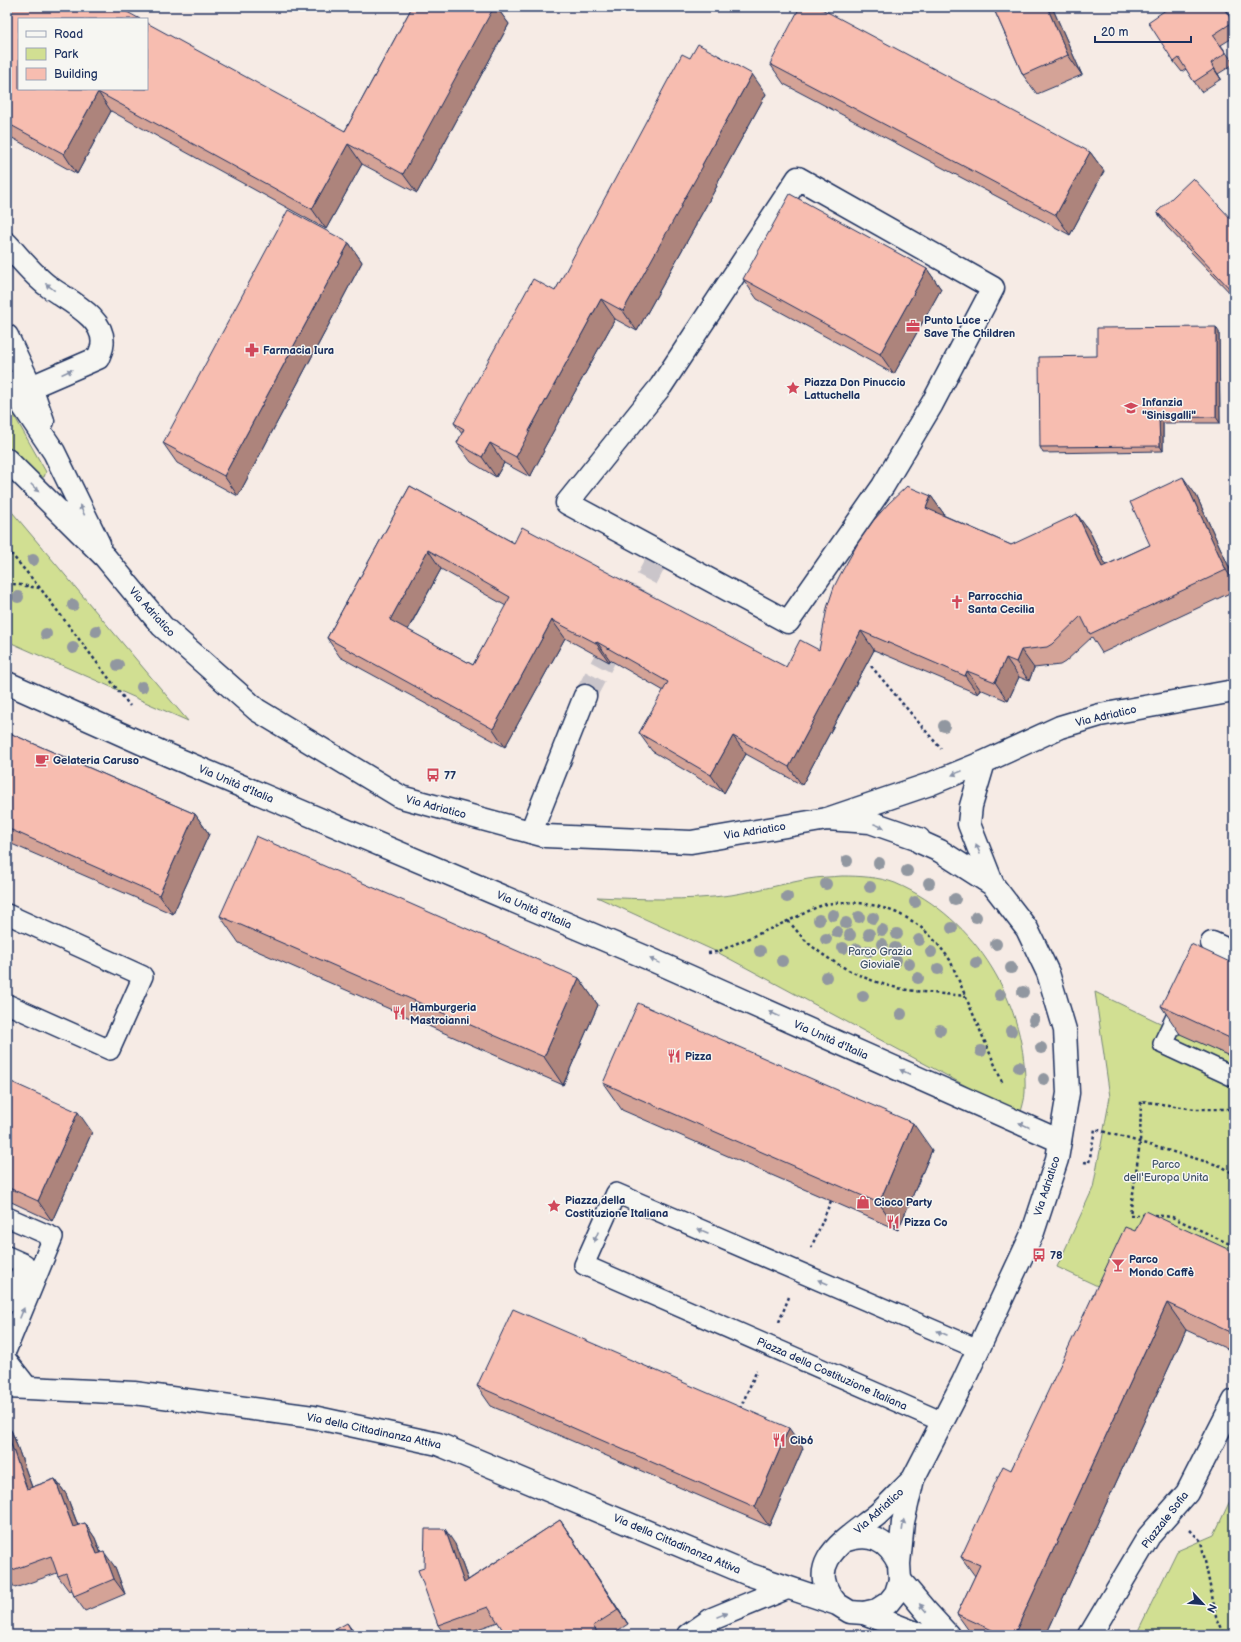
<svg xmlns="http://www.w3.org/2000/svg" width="1241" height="1642" font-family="'Balsamiq Sans',sans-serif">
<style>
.green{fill:#d1df92;stroke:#768778}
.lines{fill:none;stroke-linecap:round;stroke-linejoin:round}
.street-tunnel{stroke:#cac5ca;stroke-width:22;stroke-dasharray:22 11;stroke-linecap:butt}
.lane-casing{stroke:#1b2f5e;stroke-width:22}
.street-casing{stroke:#1b2f5e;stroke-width:25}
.secondary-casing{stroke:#1b2f5e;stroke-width:25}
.path{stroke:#1b2f5e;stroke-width:2.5;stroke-dasharray:3 3;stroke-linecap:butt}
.lane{stroke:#f6f6f2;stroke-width:19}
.street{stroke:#f6f6f2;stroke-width:22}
.secondary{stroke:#f6f6f2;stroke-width:22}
.tree{fill:#9197a0}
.wall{fill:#d4a397;stroke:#1b2f5e;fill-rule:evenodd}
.shaded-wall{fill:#ad847b;stroke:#1b2f5e}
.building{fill:#f7bdb0;stroke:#1b2f5e;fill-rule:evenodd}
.oneway{fill:#8892a8}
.labels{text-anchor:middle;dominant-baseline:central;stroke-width:3;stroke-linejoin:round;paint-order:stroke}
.poi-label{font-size:11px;font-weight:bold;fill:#1b2f5e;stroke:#f6f6f2;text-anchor:start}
.street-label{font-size:11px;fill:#1b2f5e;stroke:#f6f6f2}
.park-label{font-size:11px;fill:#3f5268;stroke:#f6f6f2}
</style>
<rect width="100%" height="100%" fill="#f6ebe5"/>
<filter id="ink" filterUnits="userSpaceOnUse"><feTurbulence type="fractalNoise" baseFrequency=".025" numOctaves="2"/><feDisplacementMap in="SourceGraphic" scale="8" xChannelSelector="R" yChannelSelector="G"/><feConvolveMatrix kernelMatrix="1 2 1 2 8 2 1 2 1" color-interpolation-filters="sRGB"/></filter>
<g filter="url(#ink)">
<path class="green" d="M7 403 46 472 44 477H40L7 447Z
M7 506 23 525 188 721 7 641Z
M842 876C859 876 879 877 895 883 977 918 1028 1005 1025 1092 1025 1099 1022 1108 1020 1115L717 952 597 897C642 899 686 901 731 895 757 891 782 884 808 879 819 877 831 877 842 876Z
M1095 992 1234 1058V1270L1123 1298 1057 1267 1093 1188 1110 1097Z
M1234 1492V1635H1136L1177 1551 1214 1535Z"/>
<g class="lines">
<path class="street-tunnel" d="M585 696 660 554"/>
<g class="lane-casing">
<path id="lane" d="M7 914 143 976 110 1050 7 1004
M1184 1000 1163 1044 1234 1077
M7 1217 53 1237 7 1349
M7 1256 25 1264 7 1303
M7 1360 29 1388
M943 1422 584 1265 616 1193 978 1349"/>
</g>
<g class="street-casing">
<path id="street" d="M798 178 993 288 932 404 883 486 788 622 567 503 661 386Z
M7 244C20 258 33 275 48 286 66 300 108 318 102 347 101 351 99 355 98 358L31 387
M7 683 168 755 650 959 1060 1141
M984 762 971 806 969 824 993 885
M827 819 930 784 984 762 1060 727 1100 715 1234 691
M531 832 585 696
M1212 943 1234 953
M900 1580 926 1611 948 1635
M864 1613 921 1635
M689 1635 712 1619 787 1588
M1090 1635 1149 1536 1187 1493 1234 1401"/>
</g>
<g class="secondary-casing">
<path id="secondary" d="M7 336 31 387 43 421
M7 382 54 452 99 544
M7 460 105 557 162 626 257 710 401 797 545 836 691 842 827 819 870 822 919 839 920 842 940 851 993 885 1027 929 1048 973 1065 1030 1068 1093 1057 1159 1033 1232 963 1382 913 1479 903 1522 899 1564 900 1580 896 1593 888 1603 877 1610 864 1613 850 1612 837 1604 748 1574 438 1444 313 1417 134 1393 7 1387
M844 1541C869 1532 887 1539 899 1564
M837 1604C800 1562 849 1538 878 1514 890 1503 901 1491 913 1479"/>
</g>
<path class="path" d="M7 549 40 588 130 706
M7 583 39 588
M871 666 941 749
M788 921C794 927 799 934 805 940 832 965 871 984 908 990 927 993 947 994 966 996
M708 953 717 952C741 941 766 931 790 920 802 915 814 907 827 904 859 898 899 908 924 930 934 939 942 949 950 960L1003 1084
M1084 1162 1089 1163 1095 1129 1221 1166 1234 1174
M1145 1215H1130L1140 1143 1141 1101 1195 1109H1228L1234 1113
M1154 1215 1172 1217 1234 1246
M811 1248 831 1201
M779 1322 789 1297
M740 1409 757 1370
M1190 1530 1201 1541 1216 1616 1225 1635"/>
<use href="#lane" class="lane"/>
<use href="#street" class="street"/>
<use href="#secondary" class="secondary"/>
</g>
<g class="tree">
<circle cx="33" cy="560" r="6"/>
<circle cx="18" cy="597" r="6"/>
<circle cx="73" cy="605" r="6"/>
<circle cx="96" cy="631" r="6"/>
<circle cx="46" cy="634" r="6"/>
<circle cx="73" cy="648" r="6"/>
<circle cx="118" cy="665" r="6"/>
<circle cx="142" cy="687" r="6"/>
<circle cx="944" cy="726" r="6"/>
<circle cx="847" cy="861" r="6"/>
<circle cx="879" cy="863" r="6"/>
<circle cx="907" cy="871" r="6"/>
<circle cx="929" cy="883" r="6"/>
<circle cx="826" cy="884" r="6"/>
<circle cx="870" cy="887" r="6"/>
<circle cx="787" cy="897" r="6"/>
<circle cx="955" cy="899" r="6"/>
<circle cx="915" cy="902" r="6"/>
<circle cx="833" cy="915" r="6"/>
<circle cx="859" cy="917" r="6"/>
<circle cx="976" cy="917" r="6"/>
<circle cx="873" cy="918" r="6"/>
<circle cx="819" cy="920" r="6"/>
<circle cx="846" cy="923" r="6"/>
<circle cx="952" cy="928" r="6"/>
<circle cx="882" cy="930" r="6"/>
<circle cx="837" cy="932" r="6"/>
<circle cx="869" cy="934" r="6"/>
<circle cx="897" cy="934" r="6"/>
<circle cx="850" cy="935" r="6"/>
<circle cx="826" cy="939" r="6"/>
<circle cx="919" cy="940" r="6"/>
<circle cx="882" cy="944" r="6"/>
<circle cx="996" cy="944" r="6"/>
<circle cx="843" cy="948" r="6"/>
<circle cx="895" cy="948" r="6"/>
<circle cx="857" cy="949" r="6"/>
<circle cx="760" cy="951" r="6"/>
<circle cx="869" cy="951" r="6"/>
<circle cx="931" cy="952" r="6"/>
<circle cx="896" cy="960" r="6"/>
<circle cx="782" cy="961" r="6"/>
<circle cx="976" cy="963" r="6"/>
<circle cx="909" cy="964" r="6"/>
<circle cx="1011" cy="968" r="6"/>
<circle cx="938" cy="969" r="6"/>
<circle cx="826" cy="977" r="6"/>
<circle cx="918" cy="978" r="6"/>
<circle cx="1023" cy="992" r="6"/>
<circle cx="1000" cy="995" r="6"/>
<circle cx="863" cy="996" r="6"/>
<circle cx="901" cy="1014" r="6"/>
<circle cx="1034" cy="1020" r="6"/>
<circle cx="940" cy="1030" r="6"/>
<circle cx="1011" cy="1031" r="6"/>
<circle cx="1041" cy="1048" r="6"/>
<circle cx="981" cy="1051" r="6"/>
<circle cx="1019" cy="1067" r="6"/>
<circle cx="1044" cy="1079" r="6"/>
</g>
<path class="wall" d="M7 7 147 89 345 131 412 7H498L497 8 509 24 417 193 362 164 326 229 111 111 77 174 7 135Z
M993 7H1052L1082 75 1037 94 1023 75Z
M1170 7H1202L1204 9 1224 7 1234 23V37L1221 45 1234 64 1218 74 1221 79 1201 92 1186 69 1182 72 1174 62Z
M690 58 766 94 716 185 717 186 696 224V225L637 331 615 319 543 450 544 451 530 477 504 463 496 477 471 462 457 443 462 434 454 423 555 291Z
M770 64 1090 152 1104 171 1070 235 784 84Z
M1157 212 1234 222V297L1167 227Z
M349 243 362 262 238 496 177 463 163 443Z
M927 269 941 289 894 374 757 299 743 279Z
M1219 332 1220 423H1163V451L1043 453 1040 447 1097 356Z
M410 486 514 543 786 667 819 650 931 496 944 514 943 515 1011 545 1090 532 1106 565 1150 545 1196 495 1234 578V591L1102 653 1092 637 1065 662 1060 665 1034 668 1029 681 1019 677 1008 701 980 689 978 694 874 650 802 785 746 754 724 793 652 751 639 733 664 691 610 660 609 662 565 638 505 747 340 657 327 638ZM441 569 506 606 473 665 408 630Z
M7 732 195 814 209 834 173 914 7 842Z
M220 916 579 978 598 1005 563 1085 239 943Z
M1234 964V1058L1180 1034 1161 1006Z
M7 1080 92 1132 52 1221 7 1200Z
M603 1083 932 1150 898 1230 622 1110Z
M1135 1231 1234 1252V1352L1186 1330 1046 1635H972L957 1614 975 1576 961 1557 1011 1470Z
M477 1386 803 1448 769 1526 491 1406Z
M7 1425 12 1432 32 1487 55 1479 66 1494 78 1525 85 1523 95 1538 101 1553 115 1567 125 1594 85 1611 74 1596 72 1590 69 1591 58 1576 57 1573 15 1588 7 1576Z
M560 1520 570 1535 628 1624 611 1635H506L498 1622 460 1635H445L438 1625 424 1568 455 1544 468 1580Z"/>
<path class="shaded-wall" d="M487 7H498L497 8 509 24 417 193 403 174Z
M1047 7H1052L1082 75 1068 55Z
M1211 63 1218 74 1221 79 1214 69Z
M752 74 766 94 716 185 717 186 696 224V225L637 331 623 311 681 205 702 165Z
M98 92 111 111 77 174 64 154Z
M348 144 362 164 326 229 312 209Z
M1090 152 1104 171 1070 235 1056 215Z
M349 243 362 262 238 496 224 476Z
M927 269 941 289 894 374 880 354Z
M601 299 615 319 543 450 544 451 530 477 516 457 529 431Z
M1216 327 1219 332 1220 423 1216 417Z
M1159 418 1163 423V451L1160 446Z
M490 443 504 463 496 477 482 457Z
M1183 477 1196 495 1234 578V582L1226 570Z
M931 496 944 514 939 526 926 508Z
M1077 514 1090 532 1115 585 1102 567Z
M428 550 441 569 403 638 390 620Z
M552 620 565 638 505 747 493 729Z
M861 631 874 650 802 785 789 767Z
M597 642 610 660 609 662 596 643Z
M1021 650 1034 668 1029 681 1016 662Z
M1006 658 1019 677 1008 701 995 682Z
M967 671 980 689 978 694 965 676Z
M733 736 746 754 724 793 711 775Z
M195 814 209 834 173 914 159 895Z
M579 978 598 1005 563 1085 544 1057Z
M78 1112 92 1132 52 1221 38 1201Z
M913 1123 932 1150 898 1230 879 1203Z
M1167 1303 1186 1330 1046 1635H1014Z
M7 1425 12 1432 38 1504 27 1489 7 1433Z
M789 1428 803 1448 769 1526 755 1507Z
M55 1479 66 1494 84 1542 73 1527Z
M560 1520 570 1535 628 1624 618 1610Z
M85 1523 95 1538 107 1570 97 1554Z
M445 1529 455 1544 474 1597 464 1583Z
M104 1552 115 1567 125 1594 114 1579Z
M347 1623 356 1635H354Z"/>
<path class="building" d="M7 7H118L140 19H19V89H147V23L345 131 412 7H494L403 174 348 144 312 209 98 92 64 154 7 123Z
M800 7H818L1090 152 1056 215 770 64Z
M993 7H1047L1068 55 1023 75Z
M1170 7H1202L1203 9 1207 7H1223L1233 22 1213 35 1226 53 1211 63 1214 69 1194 82 1179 58 1174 62 1148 22Z
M698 44 752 74 702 165 703 166 681 205H682L623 311 601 299 529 431H530L516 457 490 443 482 457 457 443 464 429 454 423 533 279 555 291 682 54 690 58Z
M1193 178 1234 222V293L1157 212Z
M790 194 927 269 880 354 743 279Z
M288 210 349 243 224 476 163 443Z
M1216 327V417L1159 418 1160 446 1040 447 1039 357 1097 356V328Z
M1183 477 1226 570 1090 634 1081 616 1052 644 1047 647 1021 650 1016 662 1006 658 995 682 967 671 965 676 861 631 789 767 733 736 711 775 639 733 668 682 597 642 596 643 552 620 493 729 327 638 410 486 514 543 522 527 786 667 800 640 819 650 827 608 834 587 840 575 858 543 874 520 888 504 907 486 931 496 926 508 1011 545 1077 514 1102 567 1150 545 1130 502ZM428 550 510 597 473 665 390 620Z
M7 732 195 814 159 895 7 828Z
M256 836 579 978 544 1057 220 916Z
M1191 944 1234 964V1040L1161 1006Z
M638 1003 913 1123 879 1203 603 1083Z
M7 1080 78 1112 38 1201 7 1187Z
M1145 1211 1234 1252V1334L1167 1303 1014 1635H1003L957 1614 980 1565 961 1557 1003 1466 1011 1470 1125 1227 1135 1231Z
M513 1309 789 1428 755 1507 477 1386Z
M7 1433 27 1489 55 1479 73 1527 85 1523 97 1554 104 1552 114 1579 74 1596 66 1573 58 1576 51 1556 7 1572Z
M560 1520 618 1610 593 1626 599 1635H506L488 1607 438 1625 418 1570 424 1568 425 1529H445L464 1583Z
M347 1623 354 1635H326Z"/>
<defs><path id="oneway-solid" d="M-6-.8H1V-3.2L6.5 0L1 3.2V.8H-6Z"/></defs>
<g class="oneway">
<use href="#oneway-solid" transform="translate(50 287) rotate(-143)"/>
<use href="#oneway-solid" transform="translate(67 372) rotate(-24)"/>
<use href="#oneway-solid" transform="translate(35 488) rotate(45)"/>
<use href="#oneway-solid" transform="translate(82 510) rotate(-116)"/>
<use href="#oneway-solid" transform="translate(957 773) rotate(158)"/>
<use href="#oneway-solid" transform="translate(879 826) rotate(21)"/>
<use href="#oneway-solid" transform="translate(978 849) rotate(-112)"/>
<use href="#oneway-solid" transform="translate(655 961) rotate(-156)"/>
<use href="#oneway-solid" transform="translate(774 1014) rotate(-156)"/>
<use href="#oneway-solid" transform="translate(905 1072) rotate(-156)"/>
<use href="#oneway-solid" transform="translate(1024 1125) rotate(-156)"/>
<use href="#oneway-solid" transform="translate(703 1231) rotate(-157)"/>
<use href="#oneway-solid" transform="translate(596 1237) rotate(113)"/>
<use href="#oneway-solid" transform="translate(823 1282) rotate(-157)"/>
<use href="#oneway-solid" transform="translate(22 1313) rotate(-68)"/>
<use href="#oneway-solid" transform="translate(942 1333) rotate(-157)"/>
<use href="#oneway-solid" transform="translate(903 1525) rotate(-82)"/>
<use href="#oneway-solid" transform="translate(923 1608) rotate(-130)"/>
<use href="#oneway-solid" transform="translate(722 1615) rotate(-22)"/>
</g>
</g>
<defs>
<g id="office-bare" transform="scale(1.08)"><path d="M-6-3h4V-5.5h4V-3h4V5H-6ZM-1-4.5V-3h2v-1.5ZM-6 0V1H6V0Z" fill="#d1495b" stroke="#f6f6f2" stroke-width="2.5" paint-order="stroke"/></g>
<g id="pharmacy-bare" transform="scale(1.08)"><path d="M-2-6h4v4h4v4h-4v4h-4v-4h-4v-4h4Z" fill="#d1495b" stroke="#f6f6f2" stroke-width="2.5" paint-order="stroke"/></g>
<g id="sight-bare" transform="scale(1.08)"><path d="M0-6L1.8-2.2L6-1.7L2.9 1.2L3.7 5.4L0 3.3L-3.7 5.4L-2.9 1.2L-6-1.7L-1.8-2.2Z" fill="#d1495b" stroke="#f6f6f2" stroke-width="2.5" paint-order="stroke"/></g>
<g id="school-bare" transform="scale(1.08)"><path d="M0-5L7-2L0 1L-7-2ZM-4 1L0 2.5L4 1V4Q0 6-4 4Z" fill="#d1495b" stroke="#f6f6f2" stroke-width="2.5" paint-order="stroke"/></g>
<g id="church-bare" transform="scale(1.08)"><path d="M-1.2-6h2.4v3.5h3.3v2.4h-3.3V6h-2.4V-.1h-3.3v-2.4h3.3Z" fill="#d1495b" stroke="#f6f6f2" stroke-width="2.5" paint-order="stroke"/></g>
<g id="cafe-bare" transform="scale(1.08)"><path d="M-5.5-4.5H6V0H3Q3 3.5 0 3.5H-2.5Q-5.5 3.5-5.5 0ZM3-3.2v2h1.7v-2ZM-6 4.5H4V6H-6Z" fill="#d1495b" stroke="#f6f6f2" stroke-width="2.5" paint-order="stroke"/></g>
<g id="bus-bare" transform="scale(1.08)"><path d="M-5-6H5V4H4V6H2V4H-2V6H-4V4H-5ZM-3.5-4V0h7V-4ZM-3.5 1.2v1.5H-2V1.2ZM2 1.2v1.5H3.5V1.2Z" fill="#d1495b" stroke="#f6f6f2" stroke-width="2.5" paint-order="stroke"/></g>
<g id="restaurant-bare" transform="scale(1.08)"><path d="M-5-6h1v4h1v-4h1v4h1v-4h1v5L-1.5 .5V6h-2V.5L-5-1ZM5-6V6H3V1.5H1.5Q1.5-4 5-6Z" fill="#d1495b" stroke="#f6f6f2" stroke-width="2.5" paint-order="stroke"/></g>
<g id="shop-bare" transform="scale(1.08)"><path d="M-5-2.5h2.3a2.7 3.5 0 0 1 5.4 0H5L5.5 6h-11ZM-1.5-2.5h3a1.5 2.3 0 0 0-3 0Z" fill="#d1495b" stroke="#f6f6f2" stroke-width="2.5" paint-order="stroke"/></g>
<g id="bar-bare" transform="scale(1.08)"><path d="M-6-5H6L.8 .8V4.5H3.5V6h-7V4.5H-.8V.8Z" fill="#d1495b" stroke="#f6f6f2" stroke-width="2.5" paint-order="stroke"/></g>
</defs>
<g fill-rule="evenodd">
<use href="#office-bare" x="913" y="326"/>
<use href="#pharmacy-bare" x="252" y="350"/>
<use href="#sight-bare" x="793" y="388"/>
<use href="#school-bare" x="1131" y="408"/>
<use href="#church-bare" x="957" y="602"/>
<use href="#cafe-bare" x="42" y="760"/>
<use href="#bus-bare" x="433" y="775"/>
<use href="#restaurant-bare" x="399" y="1013"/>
<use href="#restaurant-bare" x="674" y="1056"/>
<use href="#shop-bare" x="863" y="1202"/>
<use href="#sight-bare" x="554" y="1206"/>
<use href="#restaurant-bare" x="893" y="1222"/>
<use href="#bus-bare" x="1039" y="1255"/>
<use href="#bar-bare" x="1118" y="1265"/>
<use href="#restaurant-bare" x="779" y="1440"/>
</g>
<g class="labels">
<g class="poi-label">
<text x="924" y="320">Punto Luce -<tspan x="924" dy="13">Save The Children</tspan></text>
<text x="263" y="350">Farmacia Iura</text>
<text x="804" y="382">Piazza Don Pinuccio<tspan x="804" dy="13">Lattuchella</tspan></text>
<text x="1142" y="402">Infanzia<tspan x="1142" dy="13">"Sinisgalli"</tspan></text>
<text x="968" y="596">Parrocchia<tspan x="968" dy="13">Santa Cecilia</tspan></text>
<text x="53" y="760">Gelateria Caruso</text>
<text x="444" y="775">77</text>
<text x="410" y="1007">Hamburgeria<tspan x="410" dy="13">Mastroianni</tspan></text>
<text x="685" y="1056">Pizza</text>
<text x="565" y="1200">Piazza della<tspan x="565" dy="13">Costituzione Italiana</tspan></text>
<text x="874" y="1202">Cioco Party</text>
<text x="904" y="1222">Pizza Co</text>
<text x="1050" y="1255">78</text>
<text x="1129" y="1259">Parco<tspan x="1129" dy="13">Mondo Caffè</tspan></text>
<text x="790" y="1440">Cibó</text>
</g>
<g class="street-label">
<text transform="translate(152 612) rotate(48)">Via Adriatico</text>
<text transform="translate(1106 716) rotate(-13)">Via Adriatico</text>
<text transform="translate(236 784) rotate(23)">Via Unità d'Italia</text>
<text transform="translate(436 807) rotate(15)">Via Adriatico</text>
<text transform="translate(755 831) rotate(-9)">Via Adriatico</text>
<text transform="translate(534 910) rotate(23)">Via Unità d'Italia</text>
<text transform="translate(831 1040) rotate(24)">Via Unità d'Italia</text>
<text transform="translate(1047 1186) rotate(-72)">Via Adriatico</text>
<text transform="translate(832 1374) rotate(24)">Piazza della Costituzione Italiana</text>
<text transform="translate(374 1431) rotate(12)">Via della Cittadinanza Attiva</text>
<text transform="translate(879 1511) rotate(-42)">Via Adriatico</text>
<text transform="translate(1165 1520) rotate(-52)">Piazzale Sofia</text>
<text transform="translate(677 1544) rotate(23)">Via della Cittadinanza Attiva</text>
</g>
<g class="park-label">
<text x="880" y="951">Parco Grazia<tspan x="880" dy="13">Gioviale</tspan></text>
<text x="1166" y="1164">Parco<tspan x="1166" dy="13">dell'Europa Unita</tspan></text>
</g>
</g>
<rect width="1241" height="1642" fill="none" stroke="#f6f6f2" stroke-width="24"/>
<rect x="12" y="12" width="1217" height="1618" fill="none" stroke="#1b2f5e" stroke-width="1.5" filter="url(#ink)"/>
<rect x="18" y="18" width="130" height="72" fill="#f6f6f2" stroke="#9ea6b7"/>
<rect x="26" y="31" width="20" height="6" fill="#f6f6f2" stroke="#9ea6b7"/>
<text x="54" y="38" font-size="12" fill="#1b2f5e">Road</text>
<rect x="26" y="48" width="20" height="12" fill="#d1df92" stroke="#9ea6b7"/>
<text x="54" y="58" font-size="12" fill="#1b2f5e">Park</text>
<rect x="26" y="68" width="20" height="12" fill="#f7bdb0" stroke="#9ea6b7"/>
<text x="54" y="78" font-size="12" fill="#1b2f5e">Building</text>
<g transform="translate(1203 1604) rotate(116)" stroke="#f6f6f2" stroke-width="3" paint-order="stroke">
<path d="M0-3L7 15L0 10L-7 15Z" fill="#1b2f5e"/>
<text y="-6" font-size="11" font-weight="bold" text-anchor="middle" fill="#1b2f5e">N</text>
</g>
<path d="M1095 36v6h96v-6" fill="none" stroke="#1b2f5e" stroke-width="2"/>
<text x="1101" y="36" font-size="12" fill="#1b2f5e" stroke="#f6f6f2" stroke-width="3" paint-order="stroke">20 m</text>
</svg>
